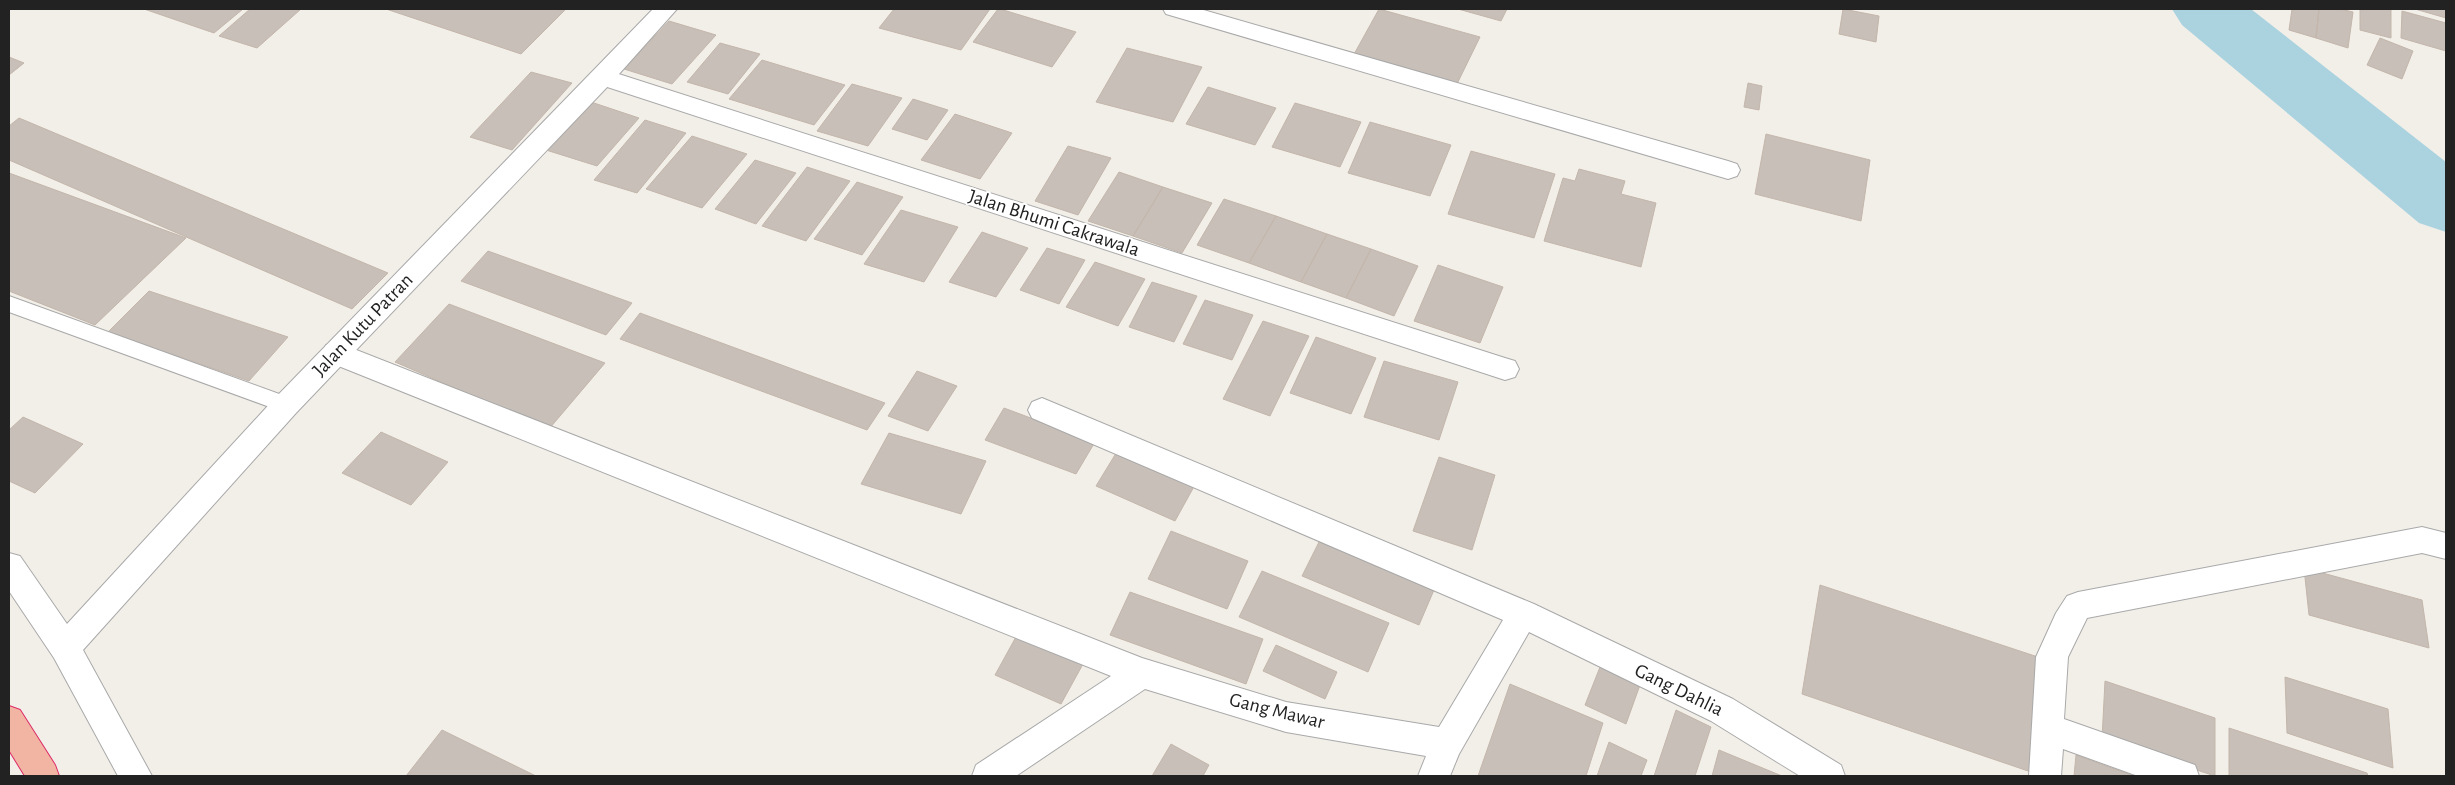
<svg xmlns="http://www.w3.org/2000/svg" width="2455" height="785" font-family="'Alegreya Sans',sans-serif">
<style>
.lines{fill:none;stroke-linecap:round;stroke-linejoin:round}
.river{fill:#aad3df;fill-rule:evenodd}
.building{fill:#c7bfb8;stroke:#c4b6ab}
.service-casing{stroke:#a9a9a9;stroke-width:2}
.minor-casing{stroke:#a9a9a9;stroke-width:2}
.tertiary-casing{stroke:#a9a9a9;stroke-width:2}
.trunk-casing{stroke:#dc2a67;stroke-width:2}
.service{fill:#fff;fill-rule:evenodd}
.minor{fill:#fff;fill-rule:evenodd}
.tertiary{fill:#fff;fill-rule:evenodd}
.trunk{fill:#f2b4a3;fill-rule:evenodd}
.labels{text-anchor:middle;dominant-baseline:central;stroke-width:4;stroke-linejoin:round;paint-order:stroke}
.street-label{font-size:20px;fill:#222;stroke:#fff}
</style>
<rect width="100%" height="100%" fill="#f2efe9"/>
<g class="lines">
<path class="river" d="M2172 9H2251L2446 162V232L2419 223 2182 25Z"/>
</g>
<path class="building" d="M144 9H243L214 33Z
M250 9H301L257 48 219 36Z
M386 9H566L521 54Z
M894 9H990L961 50 879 28Z
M998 9H1000L1076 32 1052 67 973 42Z
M1379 9 1480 37 1456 86 1353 56Z
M1458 9H1507L1501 21Z
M1843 9 1879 16 1876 42 1839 34Z
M2292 9H2319L2316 38 2289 30Z
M2319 9H2340L2353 12 2348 48 2316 38Z
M2360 9H2391V38L2360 30Z
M2415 9H2446V18Z
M2402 11 2446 23V51L2401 38Z
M669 21 716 35 672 84 624 69Z
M2380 38 2413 51 2402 79 2367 65Z
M720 43 760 54 728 94 687 82Z
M1127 48 1202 67 1173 122 1096 102Z
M9 57 24 63 9 75Z
M762 60 845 85 814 125 729 99Z
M531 72 572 83 512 150 470 137Z
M1748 83 1762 86 1759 110 1744 107Z
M852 84 902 98 868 146 817 131Z
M1208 87 1276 108 1255 145 1186 124Z
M913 99 948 110 927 140 892 129Z
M591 102 639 118 597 166 546 150Z
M1295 103 1361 122 1340 167 1272 147Z
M955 114 1012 133 980 179 921 160Z
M19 118 388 273 352 309 9 160V126Z
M645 120 686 133 637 193 594 180Z
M1370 122 1451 145 1430 196 1348 173Z
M1766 134 1870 160 1861 221 1755 194Z
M692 136 747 154 702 208 646 189Z
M1068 146 1111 158 1078 215 1035 201Z
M1471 151 1555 174 1534 238 1448 214Z
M755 160 796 173 756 224 715 209Z
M807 167 850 181 806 241 762 226Z
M1579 169 1625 181 1621 194 1656 203 1641 267 1544 241 1563 178 1575 181Z
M1119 172 1163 187 1133 236 1088 221Z
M9 173 186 238 95 325 9 291Z
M857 182 903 197 862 255 814 239Z
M1163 187 1212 203 1182 253 1133 236Z
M1224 199 1276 216 1249 263 1197 245Z
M901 210 958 227 924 282 864 264Z
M1276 216 1327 234 1301 282 1249 263Z
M982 232 1028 248 996 297 949 282Z
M1327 234 1371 249 1346 298 1301 282Z
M1047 248 1085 260 1059 304 1020 290Z
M1371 249 1418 266 1394 316 1346 298Z
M488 251 632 303 606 335 461 281Z
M1095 262 1145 279 1118 326 1066 307Z
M1438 265 1503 287 1480 343 1414 321Z
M1152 282 1197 296 1174 342 1129 327Z
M149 291 288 337 249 381 108 332Z
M1205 300 1253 315 1232 360 1183 344Z
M449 304 605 363 549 429 395 362Z
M640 313 885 403 867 430 620 339Z
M1263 321 1309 336 1270 416 1223 399Z
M1316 337 1376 358 1351 414 1290 393Z
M1384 361 1458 382 1439 440 1364 417Z
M917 371 957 386 928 431 888 416Z
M1004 408 1095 442 1076 474 985 440Z
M23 417 83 444 35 493 9 481V430Z
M381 432 448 462 411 505 342 473Z
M889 433 986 461 961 514 861 484Z
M1118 450 1196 483 1175 521 1096 486Z
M1439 457 1495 475 1472 550 1413 531Z
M1171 531 1248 561 1227 609 1148 579Z
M1322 536 1437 583 1419 625 1302 576Z
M2304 568 2422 600 2429 648 2309 615Z
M1262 571 1389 623 1368 672 1239 617Z
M1820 585 2038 657 2031 772 1802 694Z
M1130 592 1263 639 1246 684 1110 635Z
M1017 635 1083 664 1061 704 995 675Z
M1276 645 1337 672 1325 699 1263 671Z
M1600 667 1640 685 1626 724 1585 705Z
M2285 677 2388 709 2393 768 2287 733Z
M2105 681 2215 718V776L2102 739Z
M1510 684 1603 723 1586 776H1478Z
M1676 710 1711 727 1695 776H1654Z
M2229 728 2367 773 2368 776H2229Z
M442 730 536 776H406Z
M1609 742 1647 760 1641 776H1597Z
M1171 744 1209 765 1203 776H1152Z
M1719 750 1782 776H1712Z
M2076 755 2134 776H2074Z"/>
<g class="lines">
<g class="service-casing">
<path id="service" d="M9 296 293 399 296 405 293 411 286 413 9 312Z"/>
</g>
<g class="minor-casing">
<path id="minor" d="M1163 9H1200L1728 161 1737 164 1740 170 1737 176 1728 179 1166 14Z
M603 69 1505 358 1515 361 1519 369 1515 377 1505 380 595 83 591 77 595 71Z
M336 342 1142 658 1286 702 1439 727 1503 620 1032 418 1028 410 1032 402 1042 398 1534 604 1733 699 1841 765 1845 776H1800L1711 721 1529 632 1459 754 1450 776H1418L1426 756 1286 732 1145 689 1016 776H972L976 765 1111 676 326 361 323 353 326 345Z
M2422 527 2446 533V559L2422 553 2087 618 2068 657 2064 719 2195 765 2199 776H2138L2063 749 2061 776H2029L2036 657 2056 613 2067 596 2078 592Z"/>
</g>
<g class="tertiary-casing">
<path id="tertiary" d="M653 9H677L611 83 296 413 83 650 152 776H118L54 658 9 591V553L20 556 67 624 276 397Z"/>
</g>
<g class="trunk-casing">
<path id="trunk" d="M9 706 20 710 55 765 59 776H25L9 750Z"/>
</g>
<use href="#service" class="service"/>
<use href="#minor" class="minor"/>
<use href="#tertiary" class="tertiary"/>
<use href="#trunk" class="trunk"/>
</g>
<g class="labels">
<g class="street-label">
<text transform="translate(1054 223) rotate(18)">Jalan Bhumi Cakrawala</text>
<text transform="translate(363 325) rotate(-46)">Jalan Kutu Patran</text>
<text transform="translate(1679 690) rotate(26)">Gang Dahlia</text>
<text transform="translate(1277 711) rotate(14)">Gang Mawar</text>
</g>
</g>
<rect width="2455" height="785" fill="none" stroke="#222222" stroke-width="20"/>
</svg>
